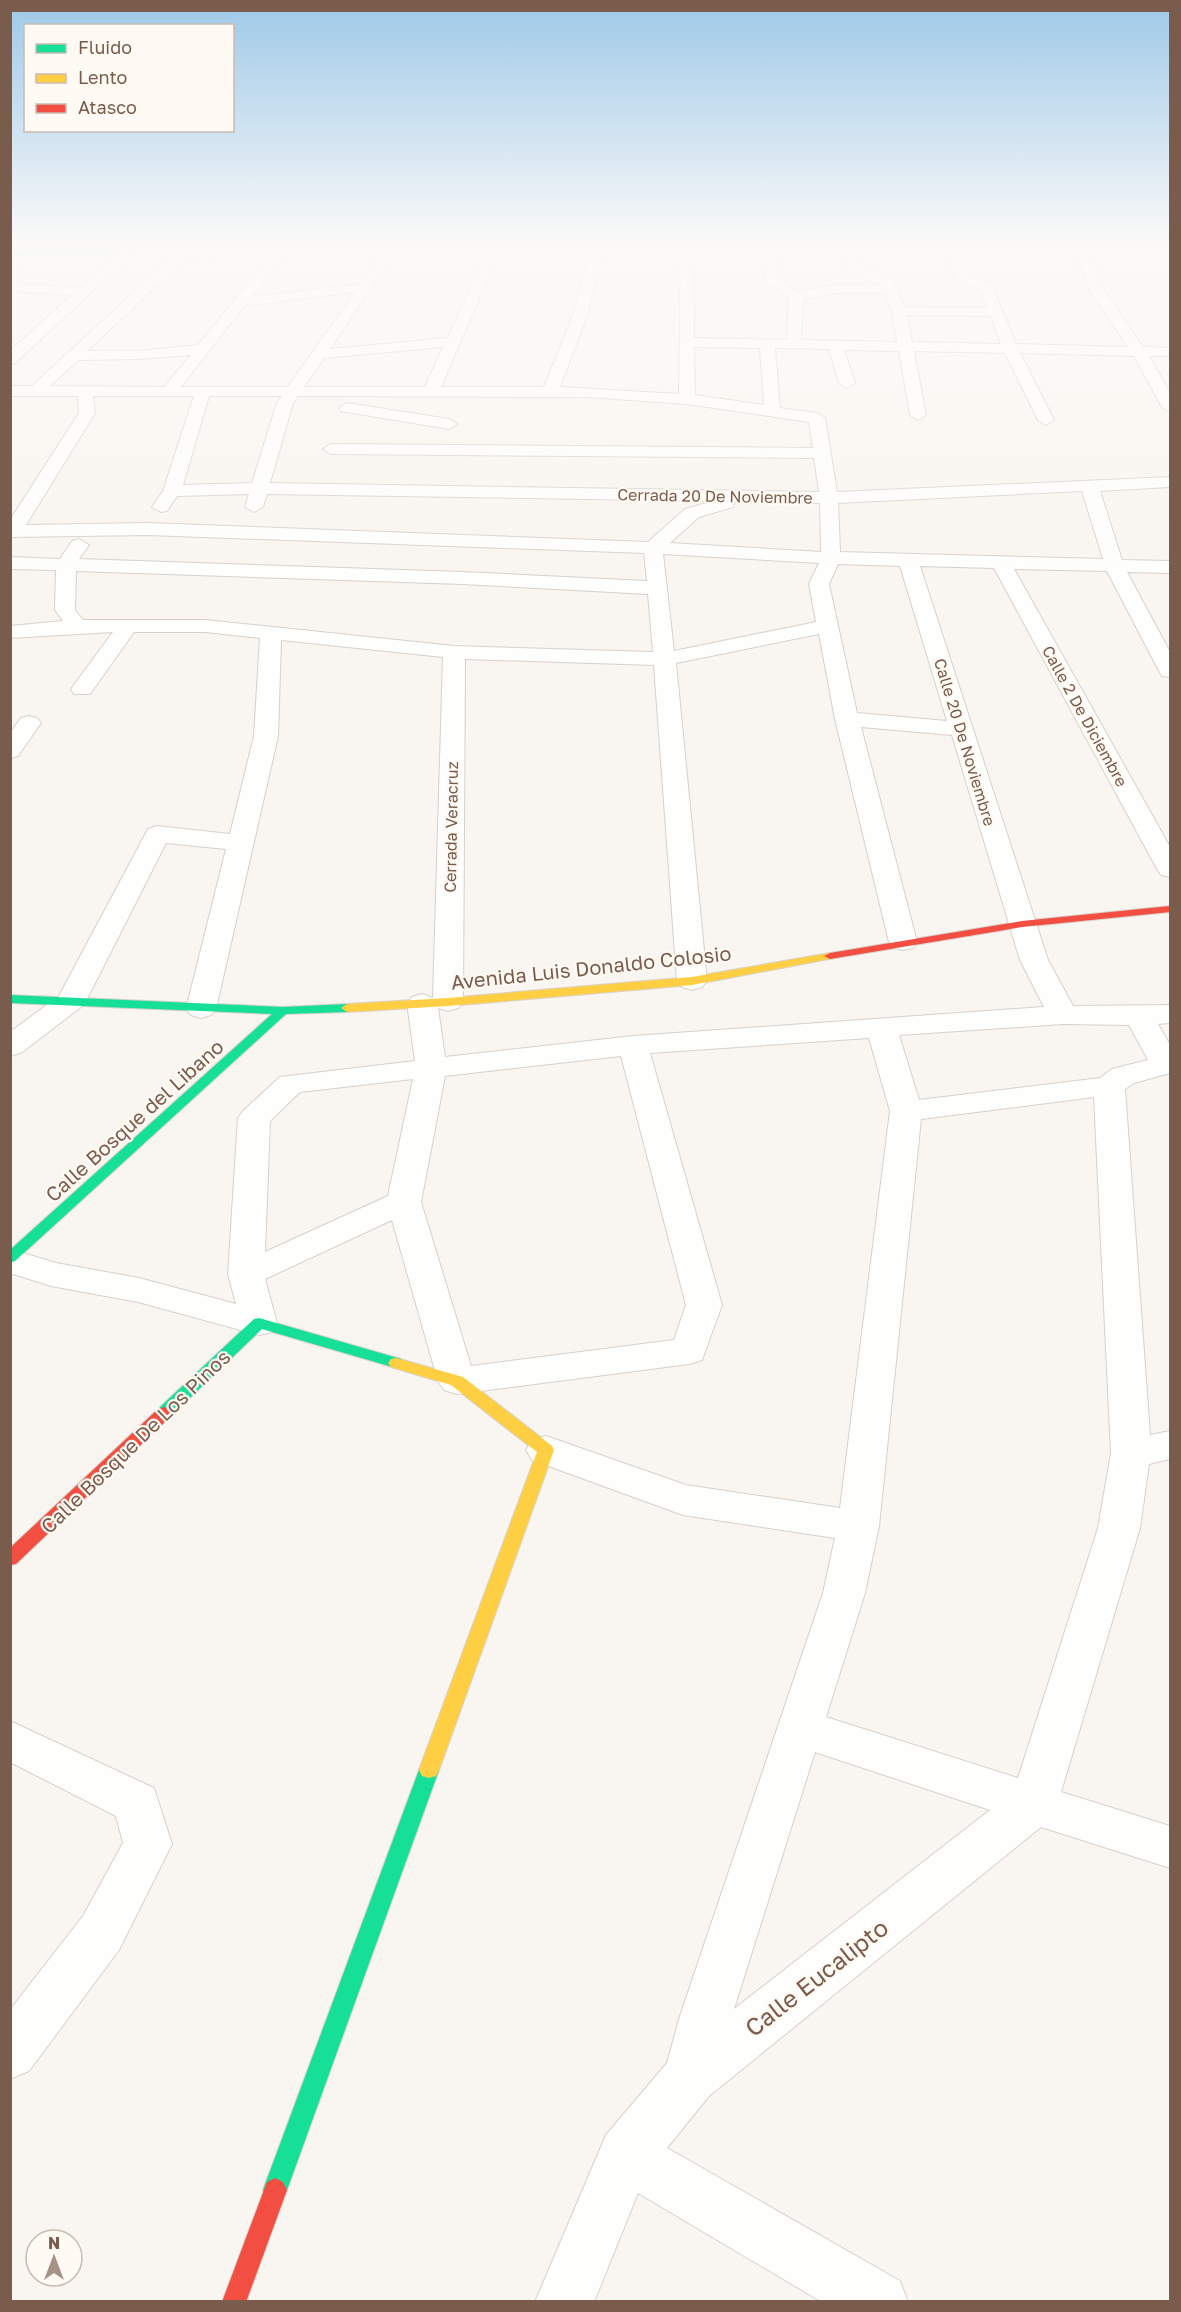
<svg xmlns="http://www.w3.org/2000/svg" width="1181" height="2312" font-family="'Golos Text',sans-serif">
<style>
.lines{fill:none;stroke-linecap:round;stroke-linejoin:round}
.street-casing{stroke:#d7d1cb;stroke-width:2}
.fast-casing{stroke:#d9d2cb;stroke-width:2}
.slow-casing{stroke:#d9d2cb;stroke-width:2}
.jam-casing{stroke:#d9d2cb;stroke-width:2}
.street{fill:#fefefd;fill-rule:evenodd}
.fast{fill:#16e098;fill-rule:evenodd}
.slow{fill:#ffcf43;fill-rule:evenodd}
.jam{fill:#f24e42;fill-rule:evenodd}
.labels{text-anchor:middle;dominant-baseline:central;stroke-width:4.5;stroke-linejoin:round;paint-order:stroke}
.far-street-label{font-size:16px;fill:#7a5c4d;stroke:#fffaf3}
.street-label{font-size:20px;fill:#7a5c4d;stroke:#fffaf3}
.near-street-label{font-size:24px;fill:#7a5c4d;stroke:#fffaf3}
</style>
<rect width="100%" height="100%" fill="#f9f5f0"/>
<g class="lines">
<g class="street-casing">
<path id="street" d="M126 247 138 249 15 363 10 364V351L72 295 10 291V283L81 288Z
M183 247H196L194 251 272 247 266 251 185 259 87 351H138L198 345 278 247H291L252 297 361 284 386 247H399L330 349 448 338 489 247H501L441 387H544L574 313 591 247H603L588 313 560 387 679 394 681 247H693L694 338 787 340 789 298 765 281 763 247H775L778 279 798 292 833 285H883L849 272 843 247H855L860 267 893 279 904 307 987 308 981 291 954 277 949 247H961L967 275 985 280 992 286 1016 344 1128 347 1089 289 1074 247H1086L1103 289 1143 347 1170 348V356H1149L1170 393V412L1162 407 1134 356 1020 353 1054 420 1046 425 1038 420 1005 353 914 351 926 415 918 420 910 415 899 351 844 350 855 383 847 388 839 383 829 349 775 348 780 408 817 413 825 418 837 492 1170 477V487L1100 491 1122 560 1170 561V573L1127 572 1170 652V677L1162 676 1159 671 1107 571 1014 569 1170 847V877L1161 875 1157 869 994 568 920 566 1048 960 1073 1006 1170 1005V1023L1158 1024 1170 1045V1073L1134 1083 1125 1089 1150 1435 1170 1431V1459L1149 1464 1140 1528 1061 1792 1170 1826V1868L1041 1827 709 2096 667 2148 900 2281 908 2302H822L638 2193 594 2302H535L606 2135 667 2063 680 2016 823 1593 835 1538 683 1515 532 1460 526 1450 532 1440 546 1436 686 1485 840 1508 890 1111 869 1038 650 1053 722 1305 702 1360 689 1364 457 1394 444 1390 438 1381 392 1220 265 1279 277 1323 272 1332 259 1335 138 1302 51 1286 10 1273V1249L56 1263 139 1278 236 1304 228 1274 238 1118 243 1111 280 1077 415 1061 407 1003 412 997 422 994 433 998 443 657 281 640 278 736 216 1009 211 1015 201 1018 191 1015 186 1009 226 849 166 843 86 1001 81 1007 21 1053 10 1056V1032L59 996 148 829 157 826 230 834 254 736 260 638 205 632H134L90 694H74L71 689 113 632 10 638V626L63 621 55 610 56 570 10 569V557L60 559 72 541 79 539 89 545 79 559 462 572 647 581 644 553 148 535 10 537V520L79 413 78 396H10V386H32ZM355 292 288 387H181L244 306ZM833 293H885L892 311 897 342 801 340 803 300ZM907 315 991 316 1001 344 912 342ZM443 347 425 387H304L324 358ZM694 347 760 348 764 405 695 395ZM191 355 164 387 50 386 78 360 138 359ZM93 396H194L163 491 152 507 161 512 167 511 177 496 249 494 245 507 254 512 263 507 267 494 713 501 685 509 648 542 148 523 26 525 95 413ZM209 396H282L277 403 252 483 183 485ZM298 396 587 397 687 404 809 422 813 448 331 444 323 449 331 454 814 458 819 492 270 483 293 403ZM1082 491 1103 559 840 552 838 503ZM735 502 820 503 821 552 670 543 699 517 733 507ZM663 554 819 563 809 584 816 622 674 651ZM838 564 900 566 947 721 857 713 829 584ZM76 571 462 584 648 594 653 652 454 646 205 620H83L75 610ZM819 634 835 719 889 942 893 948 903 950 913 948 917 942 861 727 952 735 1020 960 1044 1007 633 1036 445 1057 438 1008 448 1011 458 1008 463 1002 465 659 654 665 677 981 682 987 692 990 702 987 707 981 676 663ZM1063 1024 1129 1025 1148 1060 1112 1069 1100 1078 919 1100 899 1035ZM621 1056 686 1305 674 1340 471 1366 421 1202 445 1076ZM413 1079 388 1196 265 1252 270 1121 300 1092ZM1094 1097 1111 1453 1098 1528 1018 1778 826 1717 865 1593 879 1526 921 1119ZM815 1752 990 1810 734 2009Z
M29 249 33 250V256L10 272V261Z
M347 403 449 419 457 424 449 429 341 411 339 408Z
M29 716 37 718 41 723 18 756 10 758V733L21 718Z
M10 1721 154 1788 172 1844 119 1950 29 2071 10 2079V2010L83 1916 123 1843 116 1816 10 1762Z"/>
</g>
<g class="fast-casing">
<path id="fast" d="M145 247H198L10 256V252Z
M10 995 283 1007 347 1004 353 1008 347 1012 286 1014 15 1261 10 1263V1250L272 1014 10 1003Z
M259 1318 401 1359 404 1363 401 1367 396 1368 262 1329 170 1417H158L156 1413 158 1409 254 1319Z
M429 1762 436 1764 439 1770 287 2190 283 2198 275 2202 267 2198 263 2190 419 1770 422 1764Z"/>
</g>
<g class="slow-casing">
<path id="slow" d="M830 953 836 956 834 958 692 985 448 1006 347 1012 341 1008 347 1004 448 998 692 977Z
M396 1358 463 1377 552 1446 554 1450 439 1770 436 1776 429 1778 422 1776 419 1770 537 1452 451 1385 391 1367 388 1363 391 1359Z"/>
</g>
<g class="jam-casing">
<path id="jam" d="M1170 906V912L1022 927 830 959 824 956 830 953 1022 921Z
M164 1407 170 1409 172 1413 170 1417 16 1564 10 1565V1548L158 1409Z
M275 2178 283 2182 287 2190 246 2302H222L267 2182Z"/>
</g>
<use href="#street" class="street"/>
<use href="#fast" class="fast"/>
<use href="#slow" class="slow"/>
<use href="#jam" class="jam"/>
</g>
<linearGradient id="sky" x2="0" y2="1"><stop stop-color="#9ec9e9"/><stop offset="0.43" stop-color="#fcfaf8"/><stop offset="1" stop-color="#fcfaf8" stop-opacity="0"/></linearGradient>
<rect width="1181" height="571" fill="url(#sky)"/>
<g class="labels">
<g class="far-street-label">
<text transform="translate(715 496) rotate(1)">Cerrada 20 De Noviembre</text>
<text transform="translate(1085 716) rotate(61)">Calle 2 De Diciembre</text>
<text transform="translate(965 742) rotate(73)">Calle 20 De Noviembre</text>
<text transform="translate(451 827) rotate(-89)">Cerrada Veracruz</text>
</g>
<g class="street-label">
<text transform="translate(591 967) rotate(-6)">Avenida Luis Donaldo Colosio</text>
<text transform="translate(134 1120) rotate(-42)">Calle Bosque del Libano</text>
<text transform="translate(135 1441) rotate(-44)">Calle Bosque De Los Pinos</text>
</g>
<g class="near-street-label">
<text transform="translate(816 1977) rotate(-38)">Calle Eucalipto</text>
</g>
</g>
<rect width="1181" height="2312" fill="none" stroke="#7a5c4d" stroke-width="24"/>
<rect x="24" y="24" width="210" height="108" fill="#fffaf3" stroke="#cabbb1" stroke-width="1.5"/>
<rect x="36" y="44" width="30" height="9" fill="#16e098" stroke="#cabbb1" stroke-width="1.5"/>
<text x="78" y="54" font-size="18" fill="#7a5c4d">Fluido</text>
<rect x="36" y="74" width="30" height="9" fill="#ffcf43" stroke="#cabbb1" stroke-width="1.5"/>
<text x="78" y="84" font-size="18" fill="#7a5c4d">Lento</text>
<rect x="36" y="104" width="30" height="9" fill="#f24e42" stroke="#cabbb1" stroke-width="1.5"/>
<text x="78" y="114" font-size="18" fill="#7a5c4d">Atasco</text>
<g transform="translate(54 2258)"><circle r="28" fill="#fffaf3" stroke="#cabbb1" stroke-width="1.5"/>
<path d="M0-4.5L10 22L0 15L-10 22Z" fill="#a69286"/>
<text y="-9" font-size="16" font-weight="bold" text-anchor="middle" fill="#7a5c4d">N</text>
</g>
</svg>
